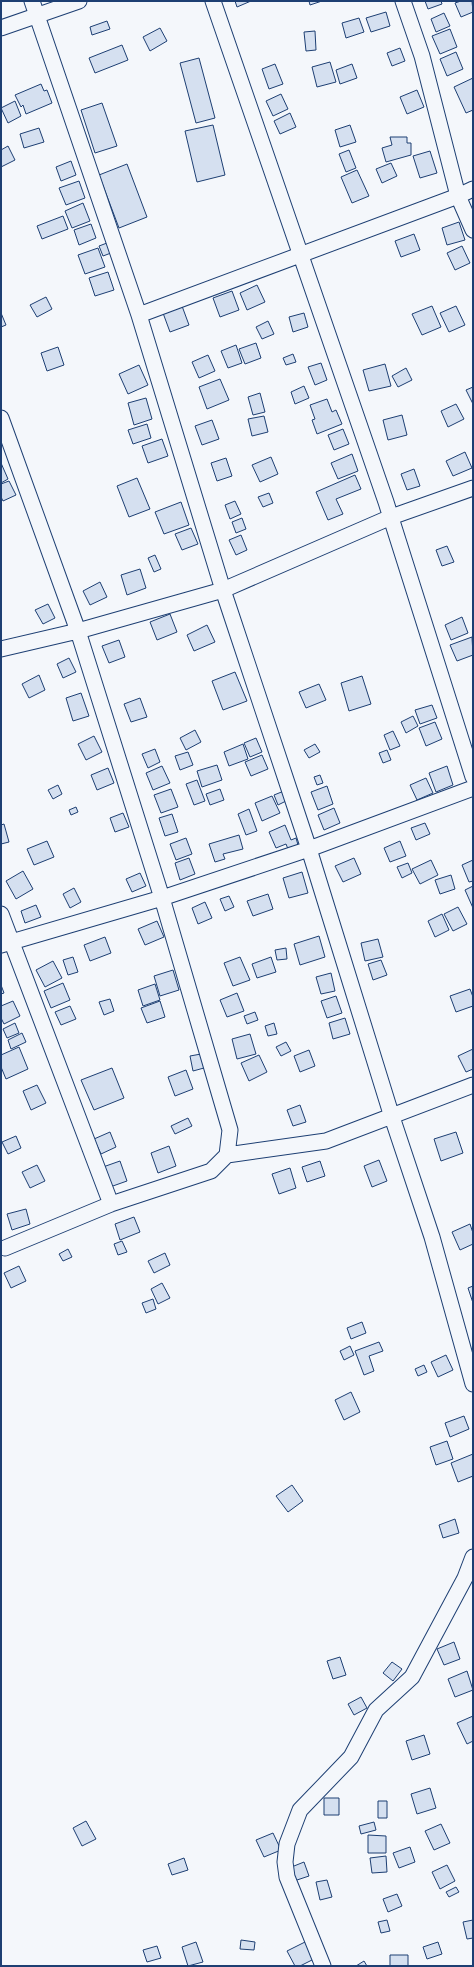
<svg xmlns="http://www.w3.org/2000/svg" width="474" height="1967" font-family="'Source Sans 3',sans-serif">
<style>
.building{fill:#d5e0f0;stroke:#1d3f73}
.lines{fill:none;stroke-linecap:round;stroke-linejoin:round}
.minor-casing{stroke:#1d3f73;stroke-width:17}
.minor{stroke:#f4f7fb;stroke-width:15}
</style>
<rect width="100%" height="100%" fill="#f4f7fb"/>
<path class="building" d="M235 1H251L237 7Z
M309 1H322L310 5Z
M425 1H441L442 4 428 9Z
M461 1H472L473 12 461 17 455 3Z
M386 12 390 26 371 32 366 18Z
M444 13 450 26 436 32 431 19Z
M359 18 364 32 346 38 342 23Z
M107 21 110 29 92 35 90 27Z
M160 28 167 41 150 51 143 37Z
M450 29 457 47 440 54 432 36Z
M315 31 316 50 306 51 304 32Z
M122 45 128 60 95 73 89 58Z
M400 48 405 61 392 66 387 53Z
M456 52 463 69 447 76 440 59Z
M199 58 215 118 196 123 180 63Z
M330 62 336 82 317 87 312 67Z
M275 64 283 84 269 89 262 69Z
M352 64 357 78 340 84 336 70Z
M473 78V110L466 113 454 87Z
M41 84 44 91 47 90 52 103 26 114 23 105 21 107 15 95Z
M417 90 424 107 407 114 400 97Z
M281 94 288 109 273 116 266 101Z
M15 101 21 116 8 123 1 108Z
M102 103 117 146 95 153 81 110Z
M290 113 296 127 280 134 274 121Z
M213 125 225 175 197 182 185 131Z
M350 125 356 142 340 147 335 130Z
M39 128 44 142 24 148 20 134Z
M390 137H407V143H411V155L386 162 382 148 392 145Z
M8 146 15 160 1 167V150Z
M349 150 356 168 346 172 339 154Z
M430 151 437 173 420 178 413 156Z
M71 161 76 175 61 181 56 167Z
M391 163 397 176 382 183 376 169Z
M127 164 147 217 119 228 99 175Z
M357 170 369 196 352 203 341 177Z
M79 181 85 198 66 205 59 188Z
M83 203 90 221 72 228 65 211Z
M63 216 68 229 42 239 37 226Z
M459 222 465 240 447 245 442 228Z
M91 224 96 238 79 245 74 230Z
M414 234 420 250 401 257 395 241Z
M107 243 111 253 103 256 99 246Z
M462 246 470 263 455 270 447 253Z
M98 248 105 267 85 274 78 255Z
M108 272 114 290 95 296 89 278Z
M257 285 265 302 247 310 240 293Z
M232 291 239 310 220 317 213 298Z
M46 297 52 309 37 317 30 305Z
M182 306 189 325 170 332 163 313Z
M432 306 441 327 422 335 412 314Z
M456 306 465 325 449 332 440 313Z
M1 313 6 325 1 327Z
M304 313 308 327 293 332 289 317Z
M268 321 274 334 262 339 256 327Z
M256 343 261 358 245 364 239 349Z
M236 345 242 363 228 368 221 351Z
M58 347 64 365 47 371 41 353Z
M293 354 296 362 286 365 283 358Z
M208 355 215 371 199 378 192 362Z
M321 363 327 380 315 385 308 367Z
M385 364 391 386 369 391 363 370Z
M139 365 148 385 128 394 119 374Z
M406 368 412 380 398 387 392 376Z
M220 379 229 400 207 409 199 387Z
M304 386 309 398 295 404 291 392Z
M473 387V404L466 390Z
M260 393 265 412 253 415 248 397Z
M146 398 152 419 134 425 128 403Z
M327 399 332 412 336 410 342 424 317 434 312 420 315 419 310 405Z
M456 404 464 419 448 427 441 411Z
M402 415 407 435 388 440 383 420Z
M264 416 268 432 252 436 248 419Z
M212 420 219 439 202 445 195 426Z
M147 424 151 438 133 444 128 430Z
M343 429 349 444 334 450 328 435Z
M162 439 168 456 148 463 142 446Z
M465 452 472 468 453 476 446 461Z
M352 454 358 471 338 479 331 463Z
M271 457 278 474 260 482 252 465Z
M226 458 232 476 217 481 211 463Z
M1 463 8 479 1 483Z
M414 469 420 486 407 490 401 474Z
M355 475 361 489 336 499 343 514 328 520 316 492Z
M137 478 150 509 129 517 117 486Z
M9 481 16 495 3 501 1 497V484Z
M269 493 273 503 263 507 258 497Z
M235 501 241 514 230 519 225 505Z
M181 502 189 525 164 534 155 512Z
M242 518 246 529 236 533 232 522Z
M191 528 198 544 182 550 175 534Z
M241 535 247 550 236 555 229 540Z
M447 546 454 562 442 566 436 550Z
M155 555 161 569 154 572 148 558Z
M140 569 146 588 127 595 121 575Z
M100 582 107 597 90 605 83 591Z
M48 604 55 618 43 624 35 610Z
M170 614 177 632 157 640 150 622Z
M462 617 468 633 451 640 445 625Z
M207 625 215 642 194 651 187 635Z
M472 637 473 655 457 661 450 645Z
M119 640 125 657 109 663 102 646Z
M69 658 76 672 63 678 57 664Z
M235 672 247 701 223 710 212 681Z
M39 675 45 690 29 698 22 684Z
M362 676 371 704 349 711 341 683Z
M319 684 326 700 306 708 299 692Z
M81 693 89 716 73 721 66 698Z
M140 698 147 717 131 722 124 704Z
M432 705 437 718 420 724 415 710Z
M413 716 418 726 406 733 401 722Z
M435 722 442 739 426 746 419 728Z
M195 730 201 742 186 750 180 738Z
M393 731 400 746 390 750 384 735Z
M94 736 102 752 86 760 78 744Z
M256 738 262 752 250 757 244 743Z
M243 744 248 759 229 766 224 752Z
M315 744 320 752 309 758 304 750Z
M155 749 160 762 148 768 142 754Z
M387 750 391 760 383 763 379 753Z
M188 752 193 765 180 770 175 756Z
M262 755 268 769 251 776 245 762Z
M217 765 222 780 202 787 197 771Z
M162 766 170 783 153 790 146 773Z
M447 766 453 785 436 792 429 773Z
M108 768 114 783 97 790 91 775Z
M320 775 323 783 317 785 314 777Z
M426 778 433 793 417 800 410 785Z
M197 780 205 801 194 805 186 784Z
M58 785 62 794 53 799 48 790Z
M327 786 333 804 318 810 311 792Z
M171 789 178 807 161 813 154 795Z
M220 789 224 800 210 805 206 794Z
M284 791 288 800 278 805 274 795Z
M272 796 280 813 262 821 255 803Z
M76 807 78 812 71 815 69 810Z
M334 808 340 823 324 830 318 815Z
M249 809 257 831 246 835 238 814Z
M123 813 129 827 115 832 110 818Z
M172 814 178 832 165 836 159 818Z
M425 823 430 834 416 840 411 828Z
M4 824 9 842 1 844V825Z
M285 825 291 840 296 838 298 845 288 849 286 844 276 848 269 832Z
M239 835 243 849 223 854 225 859 215 862 209 844Z
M186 838 192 854 176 860 170 844Z
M47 841 54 857 34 865 27 849Z
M400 841 406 856 390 862 384 848Z
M189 858 195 874 180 880 175 863Z
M354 858 361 874 343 882 335 866Z
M431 860 438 875 420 884 412 869Z
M473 860V881L469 882 462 865Z
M408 863 412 873 402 878 397 867Z
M23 871 33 889 16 899 6 881Z
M302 872 308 893 289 898 283 878Z
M140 873 146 886 132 892 126 879Z
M451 875 455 889 440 894 435 880Z
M473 886V908L465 890Z
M74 888 81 902 70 908 63 894Z
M268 894 273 909 253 916 247 901Z
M229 896 234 907 225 911 220 899Z
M205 902 212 918 198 924 192 908Z
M36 905 41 917 25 923 21 911Z
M458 907 467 924 453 931 444 914Z
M442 914 449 930 435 937 428 921Z
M157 921 164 937 145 945 138 929Z
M319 936 325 957 300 965 294 944Z
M105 937 111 953 90 961 84 945Z
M378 939 383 957 365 961 361 943Z
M286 948 287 959 277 960 275 950Z
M73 957 78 972 68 975 63 960Z
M240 957 250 980 233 986 224 963Z
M271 957 276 972 257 978 252 964Z
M381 960 387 975 373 980 368 964Z
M53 961 62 978 45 987 36 970Z
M173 970 179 990 160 996 154 976Z
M331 973 335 991 321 994 316 977Z
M63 983 70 1000 51 1008 44 991Z
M155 984 160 1000 143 1006 138 990Z
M1 985 4 993 1 994Z
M470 989 473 997V1006L456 1012 450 996Z
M237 993 244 1011 227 1017 220 1000Z
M336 996 342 1013 327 1018 321 1001Z
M110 999 114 1011 104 1015 99 1002Z
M13 1001 20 1016 4 1024 1 1018V1006Z
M160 1001 165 1017 147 1023 141 1008Z
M70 1006 76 1019 61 1025 55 1012Z
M255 1012 258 1020 247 1024 244 1016Z
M345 1018 350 1034 333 1039 329 1023Z
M15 1023 19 1033 7 1038 3 1029Z
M274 1023 277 1034 268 1036 265 1026Z
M22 1033 26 1042 11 1049 8 1040Z
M250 1034 256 1054 237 1059 232 1039Z
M286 1042 291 1051 281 1056 276 1047Z
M19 1047 28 1069 6 1079 1 1067V1055Z
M473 1049V1069L466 1072 458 1056Z
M309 1050 315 1066 300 1072 294 1056Z
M201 1054 204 1068 193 1071 190 1056Z
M259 1055 267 1072 249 1081 241 1063Z
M112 1068 124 1098 94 1110 81 1080Z
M186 1070 193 1089 175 1096 168 1077Z
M37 1085 46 1103 31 1110 23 1091Z
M300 1105 306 1122 293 1126 287 1110Z
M188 1118 192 1126 175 1134 171 1126Z
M110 1132 116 1147 101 1154 94 1139Z
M456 1132 463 1153 441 1161 434 1139Z
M16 1136 21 1148 8 1154 2 1142Z
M169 1146 176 1166 158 1173 151 1153Z
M379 1160 387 1181 372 1187 364 1166Z
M120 1161 127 1181 110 1187 103 1167Z
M320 1161 325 1176 307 1182 302 1167Z
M37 1165 45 1181 30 1188 22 1172Z
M290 1168 296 1188 279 1194 272 1174Z
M26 1209 30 1224 12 1230 7 1214Z
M134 1217 140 1232 120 1240 115 1224Z
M470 1224 473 1233V1244L460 1250 452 1232Z
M122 1241 127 1252 118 1255 114 1244Z
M68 1249 72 1257 63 1261 59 1254Z
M165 1253 170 1265 154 1273 148 1261Z
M19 1266 26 1281 11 1288 4 1273Z
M162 1283 170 1298 158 1304 151 1289Z
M473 1286V1303L468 1288Z
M153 1299 156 1309 146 1313 142 1303Z
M362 1322 366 1333 351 1339 347 1328Z
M379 1342 383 1351 369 1356 374 1371 364 1375 355 1351Z
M350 1346 354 1355 344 1360 340 1351Z
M446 1355 453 1370 438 1377 431 1362Z
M424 1365 427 1372 418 1376 415 1369Z
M351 1392 360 1412 344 1420 335 1400Z
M464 1416 469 1429 450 1437 445 1423Z
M447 1441 453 1459 436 1465 430 1447Z
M473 1454V1476L458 1482 451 1463Z
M292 1485 303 1501 288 1512 276 1496Z
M455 1519 459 1533 443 1538 439 1525Z
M454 1642 460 1659 444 1665 437 1649Z
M340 1657 346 1675 333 1679 327 1661Z
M392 1662 402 1669 393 1681 383 1673Z
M467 1671 473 1690 455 1697 448 1679Z
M361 1697 367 1708 354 1715 348 1704Z
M473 1716V1741L467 1744 457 1723Z
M424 1735 430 1754 412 1760 406 1741Z
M430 1788 436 1808 417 1814 411 1794Z
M324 1798H339V1815H324Z
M378 1801H387V1818H378Z
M86 1821 96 1839 82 1846 73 1828Z
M374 1822 376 1830 361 1834 359 1826Z
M441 1824 450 1843 434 1850 425 1831Z
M273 1833 281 1850 264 1857 256 1840Z
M368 1835 386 1836V1853H368Z
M410 1847 415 1862 399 1868 393 1853Z
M386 1856 387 1872 372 1873 370 1858Z
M184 1858 188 1870 172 1875 168 1864Z
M304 1862 309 1876 294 1881 289 1868Z
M447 1865 455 1881 440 1889 432 1872Z
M327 1880 332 1897 320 1900 316 1882Z
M456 1887 459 1892 449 1897 446 1892Z
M397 1894 402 1906 388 1912 383 1899Z
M387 1920 390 1931 381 1933 378 1922Z
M473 1920V1938L467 1939 463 1922Z
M241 1940 255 1942 254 1950 240 1949Z
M196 1942 203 1962 188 1966 182 1947Z
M305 1942 314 1959 300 1966H295L287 1951Z
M438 1942 442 1954 427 1959 423 1947Z
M157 1946 161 1958 147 1962 143 1950Z
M390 1955H408V1966H390Z
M364 1961 367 1966H356Z"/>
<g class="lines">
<g class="minor-casing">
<path id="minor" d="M32 1 139 315 223 590 309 849 392 1117 432 1237 473 1384
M213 1 386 502 473 777
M403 1 422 56 458 196 473 230
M1 28 79 1
M139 315 458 196 473 189
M1 418 78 631 162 898 230 1130 227 1155 211 1171 111 1204 5 1248
M1 649 78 631 223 590 391 517 473 488
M1 914 111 1204
M1 945 162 898 309 849 473 788
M227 1155 326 1141 473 1085
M323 1966 287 1877 285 1862 287 1844 300 1810 351 1757 376 1710 412 1677 465 1578 473 1557"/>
</g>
<use href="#minor" class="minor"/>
</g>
<rect width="474" height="1967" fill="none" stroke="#1d3f73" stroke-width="4"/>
</svg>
